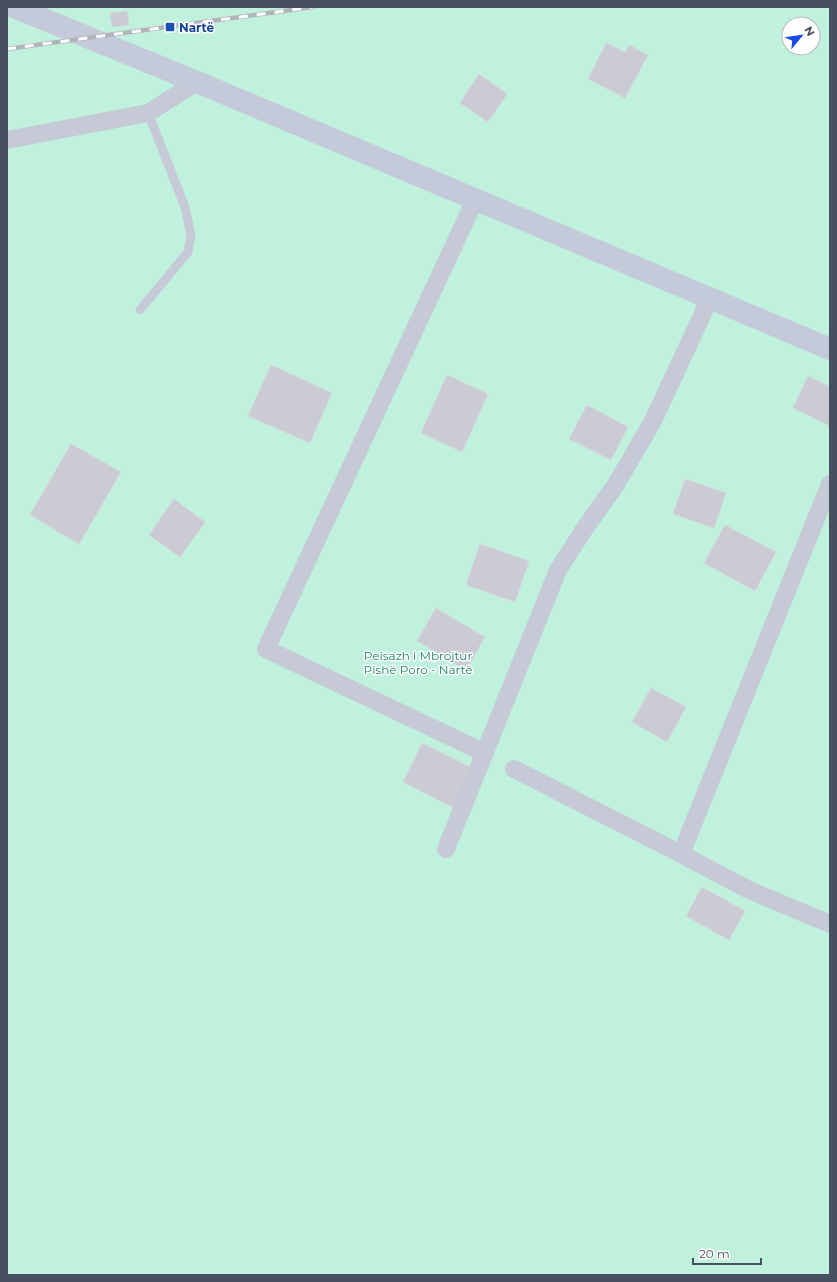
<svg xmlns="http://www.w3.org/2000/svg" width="837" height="1282" font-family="Montserrat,sans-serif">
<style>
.green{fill:#c0f1dc;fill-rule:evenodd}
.building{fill:#cbccd3;stroke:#d5d6dc}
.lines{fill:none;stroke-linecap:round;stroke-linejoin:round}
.lane{stroke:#c5cad6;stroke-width:9}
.street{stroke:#c5cad6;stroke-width:18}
.secondary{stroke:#c4cada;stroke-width:22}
.rail-casing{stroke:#b3b4bb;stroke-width:4.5}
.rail{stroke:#fff;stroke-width:3;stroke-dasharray:9;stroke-linecap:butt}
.transit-dot{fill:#1a4fb4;stroke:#fff;stroke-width:1.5}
.labels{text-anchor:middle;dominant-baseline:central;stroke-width:3;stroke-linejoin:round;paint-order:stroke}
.transit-label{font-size:12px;font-weight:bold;fill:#164399;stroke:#fff;text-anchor:start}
.park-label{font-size:12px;fill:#168362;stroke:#fff}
</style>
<rect width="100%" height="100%" fill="#f3f1f1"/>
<path class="green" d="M7 7H830V1275H7ZM789 24H813V48H789Z"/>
<path class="building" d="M127 11 129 25 112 27 110 13Z
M606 43 625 52 629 45 648 55 625 98 588 79Z
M479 74 507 94 488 122 460 103Z
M271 365 332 393 310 443 248 416Z
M447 375 488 394 462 452 421 433Z
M808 376 830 387V426L793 408Z
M587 405 628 427 611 460 569 439Z
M71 444 121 472 79 544 30 515Z
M685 479 726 493 714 528 673 514Z
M174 499 205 522 180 557 149 535Z
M725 525 776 552 755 591 704 563Z
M480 544 529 561 515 602 466 585Z
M436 608 485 637 466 670 417 641Z
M651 688 686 707 667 742 632 722Z
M422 743 474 769 454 808 403 782Z
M702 887 745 911 729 940 686 916Z"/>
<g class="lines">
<path class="lane" d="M140 310 188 252 191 235 185 207 148 113"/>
<path class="street" d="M7 140 148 113 197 82
M475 200 266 649 485 753
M830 484 681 854 749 890 830 924
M514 769 681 854
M446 849 558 570 585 528 615 486 653 421 710 298"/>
<path class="secondary" d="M14 7 197 82 830 349"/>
<g class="rail-casing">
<path id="rail" d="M7 49 313 7"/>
</g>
<use href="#rail" class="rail"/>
</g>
<rect class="transit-dot" x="165" y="22" width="10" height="10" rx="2"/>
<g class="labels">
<g class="transit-label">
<text x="179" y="27">Nartë</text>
</g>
<g class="park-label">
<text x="418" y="655">Peisazh i Mbrojtur<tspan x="418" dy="14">Pishë Poro - Nartë</tspan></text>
</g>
</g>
<rect width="837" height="1282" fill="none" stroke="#48505f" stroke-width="16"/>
<g transform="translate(801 36) rotate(61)"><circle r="19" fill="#ffffff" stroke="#b6b9bf"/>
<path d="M0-3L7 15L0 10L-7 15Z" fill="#1649e8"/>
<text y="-6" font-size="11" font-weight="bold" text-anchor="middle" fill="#48505f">N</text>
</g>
<path d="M693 1258v6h68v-6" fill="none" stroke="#48505f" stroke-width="2"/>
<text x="699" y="1258" font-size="12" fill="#48505f" stroke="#ffffff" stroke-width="3" paint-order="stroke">20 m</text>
</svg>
